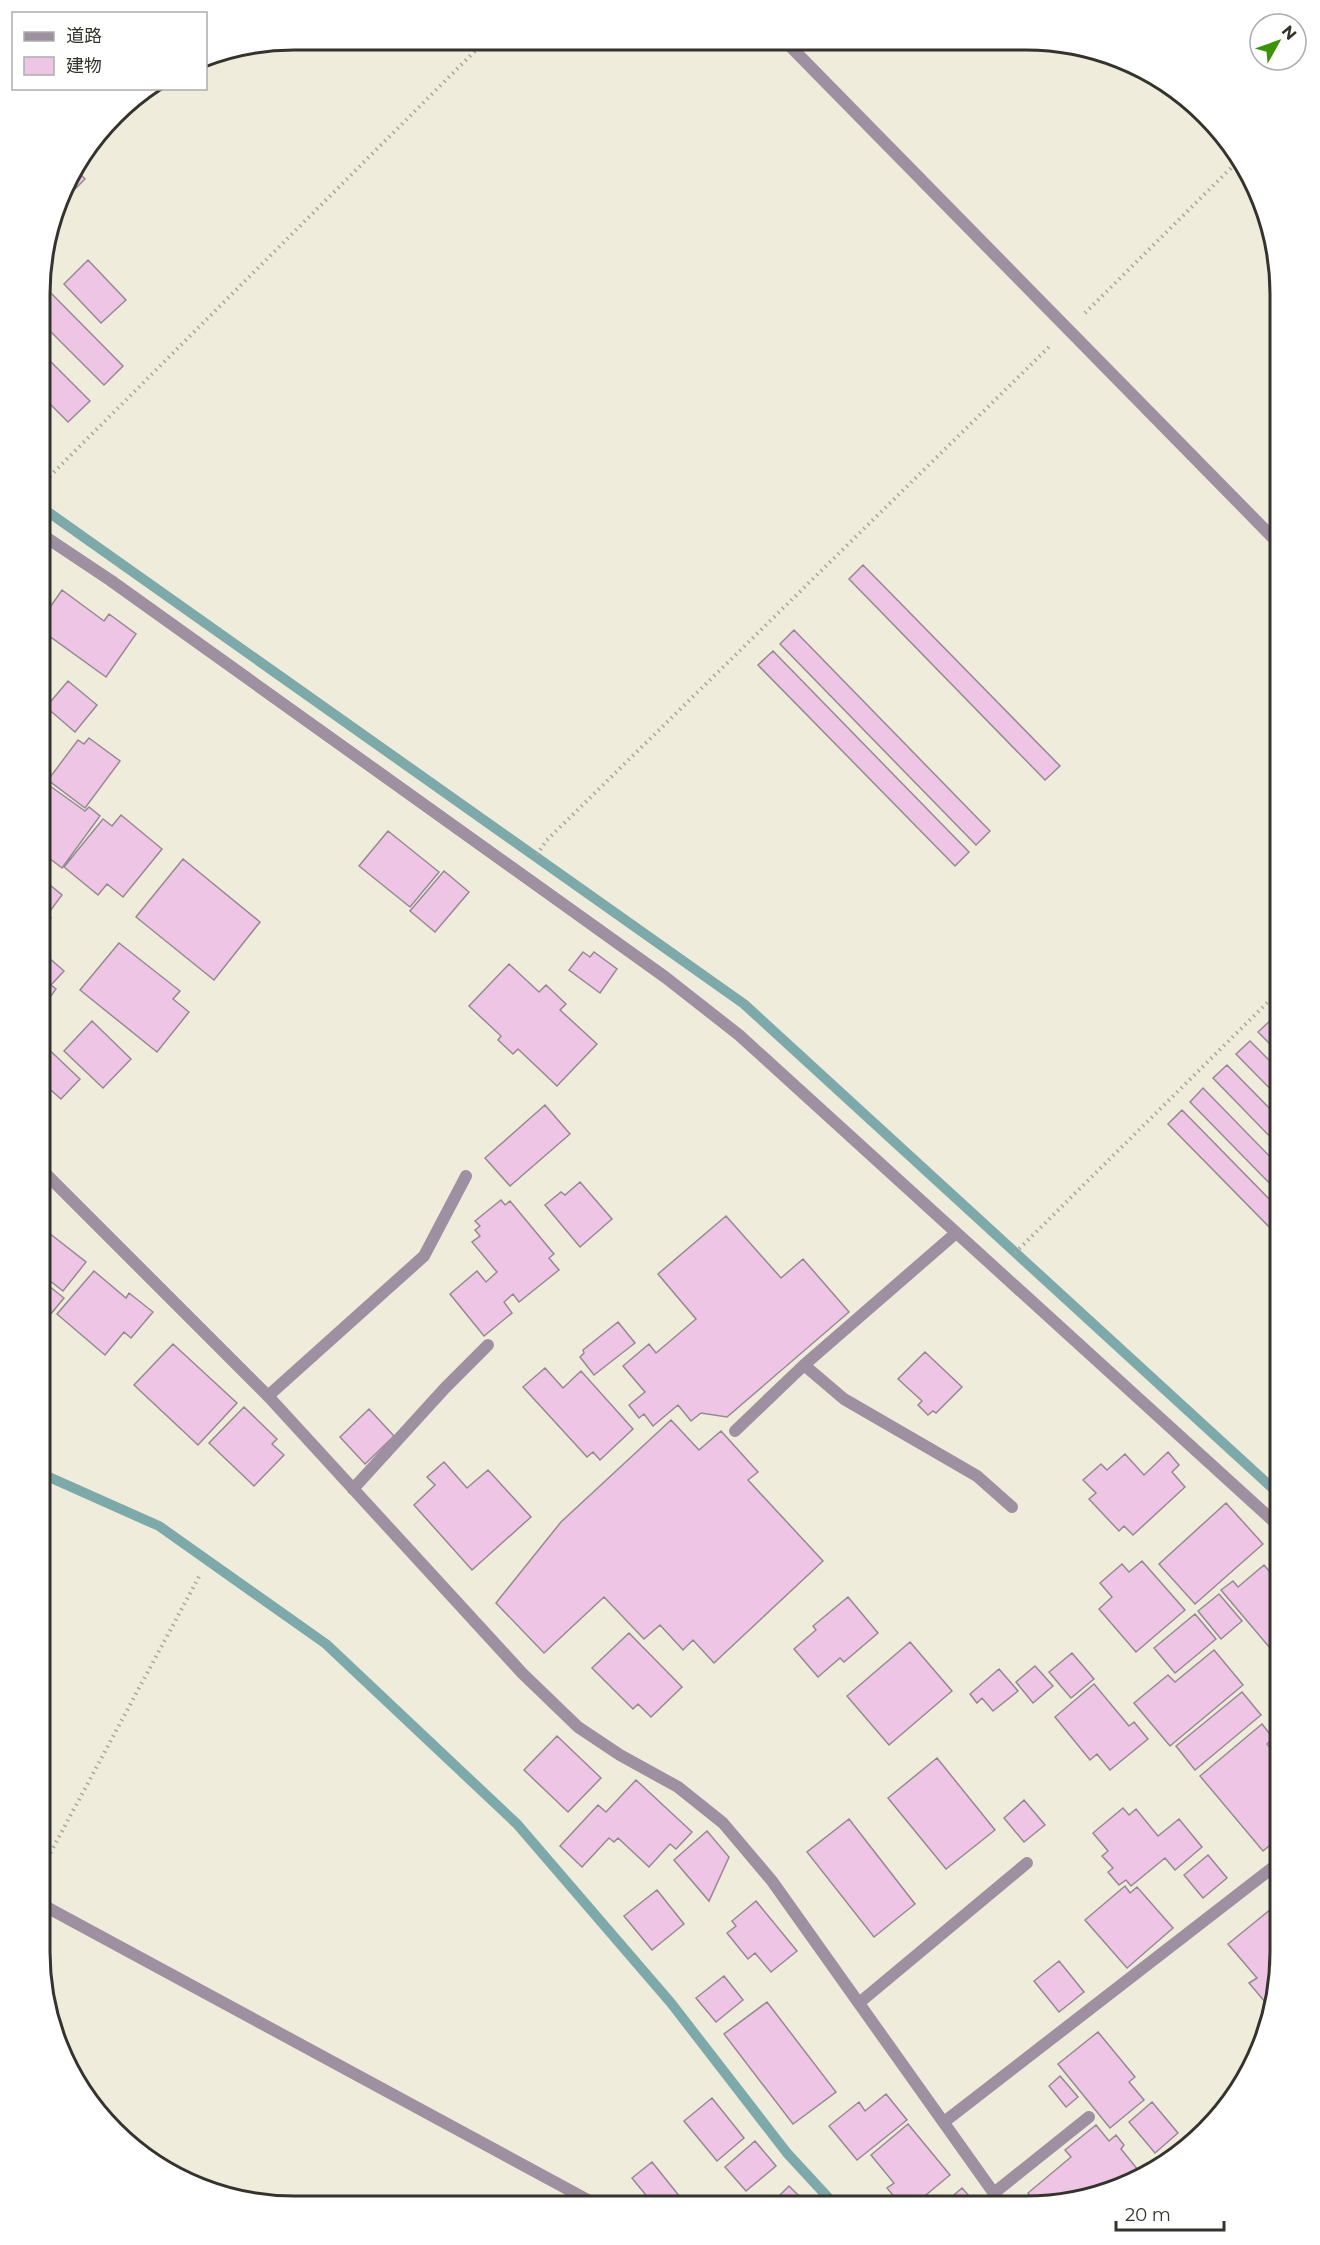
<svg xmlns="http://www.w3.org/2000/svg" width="1320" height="2245" font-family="Montserrat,'Noto Sans JP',sans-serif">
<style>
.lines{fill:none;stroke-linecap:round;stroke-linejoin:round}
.stream{stroke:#7ea9ab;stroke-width:10}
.building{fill:#efc5e6;stroke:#968994;stroke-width:1.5}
.path{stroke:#aaa79b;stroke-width:4;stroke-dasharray:1.5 4.5;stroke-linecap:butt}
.lane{stroke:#9e90a1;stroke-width:12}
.street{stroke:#9e90a1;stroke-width:12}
.rim{fill:none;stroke:#34332c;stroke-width:3}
</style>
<rect width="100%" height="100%" fill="#efecdc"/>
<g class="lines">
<path class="stream" d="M41 507 744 1004 1281 1496
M40 1473 159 1526 326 1644 517 1824 671 2003 787 2153 835 2205"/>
</g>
<path class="building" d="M75 169 85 179 57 207 65 181Z
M88 260 126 300 101 323 64 284Z
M41 283 123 366 104 385 41 322Z
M41 352 90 401 68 422 41 395Z
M863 565 1060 766 1045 780 849 579Z
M62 590 104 621 109 614 136 634 106 677 41 630V620Z
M794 630 990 831 976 845 780 644Z
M773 651 969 852 955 866 758 665Z
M68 681 97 705 75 732 46 707Z
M89 738 120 761 85 808 48 780 78 740 84 744Z
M50 786 85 811 89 807 100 816 62 868 40 851V799Z
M121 815 162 849 123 897 107 884 98 895 64 867 103 819 112 826Z
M388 831 439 872 410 907 359 866Z
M183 859 260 922 214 980 136 917Z
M444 871 469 892 435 932 410 911Z
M40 877 62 895 47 915 51 918 40 931Z
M119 943 180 991 173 999 189 1012 157 1052 80 990Z
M583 952 590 957 594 952 617 969 600 993 569 970Z
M48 957 64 971 51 985 56 989 51 996 40 986V965Z
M509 964 539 992 546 985 566 1004 560 1010 597 1044 557 1086 518 1049 513 1054 498 1040 501 1036 469 1006Z
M40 993 46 997 42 1003 46 1007 40 1013Z
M1273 1018 1281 1027V1055L1258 1032Z
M92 1021 131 1059 103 1088 64 1051Z
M1250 1041 1281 1072V1100L1236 1054Z
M42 1043 80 1079 61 1099 45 1085 40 1089Z
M1227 1065 1281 1120V1148L1213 1078Z
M1203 1088 1281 1168V1195L1190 1102Z
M545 1105 570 1134 510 1186 485 1158Z
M1182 1110 1281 1211V1239L1168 1124Z
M580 1182 612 1219 580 1247 545 1205 561 1192 565 1195Z
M501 1200 505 1205 510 1201 554 1254 549 1258 559 1270 519 1302 513 1294 504 1302 512 1313 484 1336 450 1294 477 1271 486 1282 497 1272 472 1242 480 1236 475 1230 480 1226 475 1221Z
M726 1216 781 1278 803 1259 849 1312 727 1417 701 1413 691 1421 678 1405 653 1426 644 1414 639 1418 629 1405 645 1392 623 1366 649 1344 656 1353 696 1319 658 1274Z
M40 1226 86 1262 63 1291 40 1273Z
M94 1271 126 1298 129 1293 153 1312 131 1338 124 1332 105 1355 57 1314Z
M40 1279 64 1298 40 1327Z
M618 1322 635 1343 594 1375 580 1357 584 1353 583 1350Z
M173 1344 237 1403 198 1445 134 1385Z
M925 1352 962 1387 936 1413 933 1411 928 1415 918 1405 922 1401 898 1379Z
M545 1368 563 1388 581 1371 633 1429 600 1460 593 1452 587 1457 523 1387Z
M244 1407 277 1439 272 1444 284 1455 254 1486 209 1443Z
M369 1409 394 1436 365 1464 340 1437Z
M671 1420 699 1450 721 1431 758 1472 748 1480 823 1561 714 1663 693 1640 683 1650 660 1625 644 1639 604 1597 544 1653 496 1603 561 1522Z
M1168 1452 1179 1465 1172 1472 1185 1487 1133 1535 1124 1526 1119 1531 1089 1499 1096 1493 1083 1480 1101 1464 1107 1470 1125 1454 1144 1475Z
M444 1462 467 1488 488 1470 531 1517 472 1570 414 1505 435 1485 427 1477Z
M1226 1503 1263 1544 1195 1604 1159 1564Z
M1142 1561 1185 1610 1136 1652 1099 1609 1112 1597 1100 1583 1122 1564 1129 1572Z
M1264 1565 1281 1585V1650L1275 1654 1221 1590 1233 1581 1238 1587Z
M1219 1594 1242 1621 1221 1639 1198 1611Z
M848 1597 878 1633 844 1662 840 1658 818 1677 794 1649 816 1630 813 1626Z
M1195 1614 1216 1639 1175 1673 1154 1648Z
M629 1633 682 1687 651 1717 638 1704 633 1709 592 1668Z
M910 1642 952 1691 889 1745 847 1696Z
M1214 1650 1243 1685 1170 1746 1134 1703 1168 1675 1175 1682Z
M1072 1653 1094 1679 1071 1698 1049 1672Z
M1035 1666 1053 1686 1033 1703 1016 1682Z
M999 1669 1018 1691 993 1711 982 1698 977 1703 970 1694Z
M1094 1684 1129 1726 1134 1722 1148 1739 1110 1770 1097 1754 1090 1760 1055 1717Z
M1242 1692 1261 1715 1195 1770 1176 1746Z
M1262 1724 1273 1738 1267 1744 1280 1760V1837L1263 1851 1200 1776Z
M557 1736 601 1778 568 1812 524 1770Z
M937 1758 995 1830 946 1869 888 1798Z
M636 1780 692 1832 676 1849 670 1844 649 1867 618 1838 614 1842 609 1838 582 1867 560 1846 598 1805 606 1812Z
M1024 1800 1045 1825 1024 1842 1004 1818Z
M1123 1808 1129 1815 1136 1809 1158 1836 1179 1819 1202 1847 1175 1870 1165 1858 1131 1886 1126 1880 1119 1885 1108 1872 1113 1868 1102 1856 1108 1851 1093 1833Z
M849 1819 915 1904 874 1937 807 1852Z
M707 1831 729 1857 709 1901 674 1860Z
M1208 1855 1227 1878 1203 1898 1184 1875Z
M1125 1886 1130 1893 1137 1887 1173 1928 1127 1968 1085 1920Z
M657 1890 684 1924 652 1950 624 1916Z
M756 1901 797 1951 771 1972 755 1953 748 1959 727 1933 736 1926 732 1921Z
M1271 1909 1276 1916 1280 1913V1968L1271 2009 1249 1983 1257 1978 1228 1944Z
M1059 1961 1084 1992 1059 2012 1034 1981Z
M724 1976 743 2000 716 2022 696 1998Z
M767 2002 836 2092 793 2124 724 2034Z
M1098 2032 1135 2077 1129 2082 1144 2100 1110 2128 1058 2064Z
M1060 2076 1078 2097 1066 2107 1049 2086Z
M886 2094 907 2120 857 2160 829 2126 859 2102 865 2111Z
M712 2098 744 2138 717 2161 684 2121Z
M1152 2102 1178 2133 1155 2153 1129 2122Z
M908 2124 950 2175 915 2204 909 2197 900 2204 887 2188 894 2183 871 2155Z
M1096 2125 1109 2141 1116 2135 1124 2145 1121 2149 1143 2176 1123 2187 1034 2205 1036 2203 1028 2193 1071 2157 1065 2150Z
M755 2141 776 2166 746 2191 725 2167Z
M652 2162 680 2197 670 2205H654L632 2178Z
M789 2186 808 2205H770Z
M962 2188 978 2206H941Z"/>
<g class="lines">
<path class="path" d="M1085 313 1240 159
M41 485 486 40
M537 855 546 841 1051 345
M1015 1253 1281 989
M39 1874 201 1573"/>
<path class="lane" d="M804 1365 844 1399 977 1476 1012 1507
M268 1396 424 1256 466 1176
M735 1431 804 1365 956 1233
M353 1489 445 1388 488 1345
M859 2003 1027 1863
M994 2193 1089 2117"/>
<path class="street" d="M784 40 1281 546
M41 534 110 580 665 977 739 1035 1281 1528
M40 1168 268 1396 522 1673 578 1727 620 1755 678 1787 723 1823 772 1881 1003 2206
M39 1903 597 2205
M944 2122 1280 1862"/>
</g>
<path d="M0 0H1320V2245H0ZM294 50H1026A244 244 0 0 1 1270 294V1952A244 244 0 0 1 1026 2196H294A244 244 0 0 1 50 1952V294A244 244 0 0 1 294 50Z" fill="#fff" fill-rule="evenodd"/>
<path class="rim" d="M294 50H1026A244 244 0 0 1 1270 294V1952A244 244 0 0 1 1026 2196H294A244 244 0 0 1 50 1952V294A244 244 0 0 1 294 50Z"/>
<rect x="12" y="12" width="195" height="78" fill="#ffffff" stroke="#aeadab" stroke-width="1.5"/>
<rect x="24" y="32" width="30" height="9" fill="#9e90a1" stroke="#aeadab" stroke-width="1.5"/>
<text x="66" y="42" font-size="18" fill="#34332c">道路</text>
<rect x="24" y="57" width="30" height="18" fill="#efc5e6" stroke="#aeadab" stroke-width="1.5"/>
<text x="66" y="72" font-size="18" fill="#34332c">建物</text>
<g transform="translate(1278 42) rotate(50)"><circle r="28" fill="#ffffff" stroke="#aeadab" stroke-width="1.5"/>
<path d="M0-4.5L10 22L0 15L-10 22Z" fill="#3b9305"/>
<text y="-9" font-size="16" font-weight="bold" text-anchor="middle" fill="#34332c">N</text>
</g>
<path d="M1116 2221v9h108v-9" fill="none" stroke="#34332c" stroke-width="3"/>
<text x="1125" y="2221" font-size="18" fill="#34332c" stroke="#ffffff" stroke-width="4.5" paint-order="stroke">20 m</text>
</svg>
